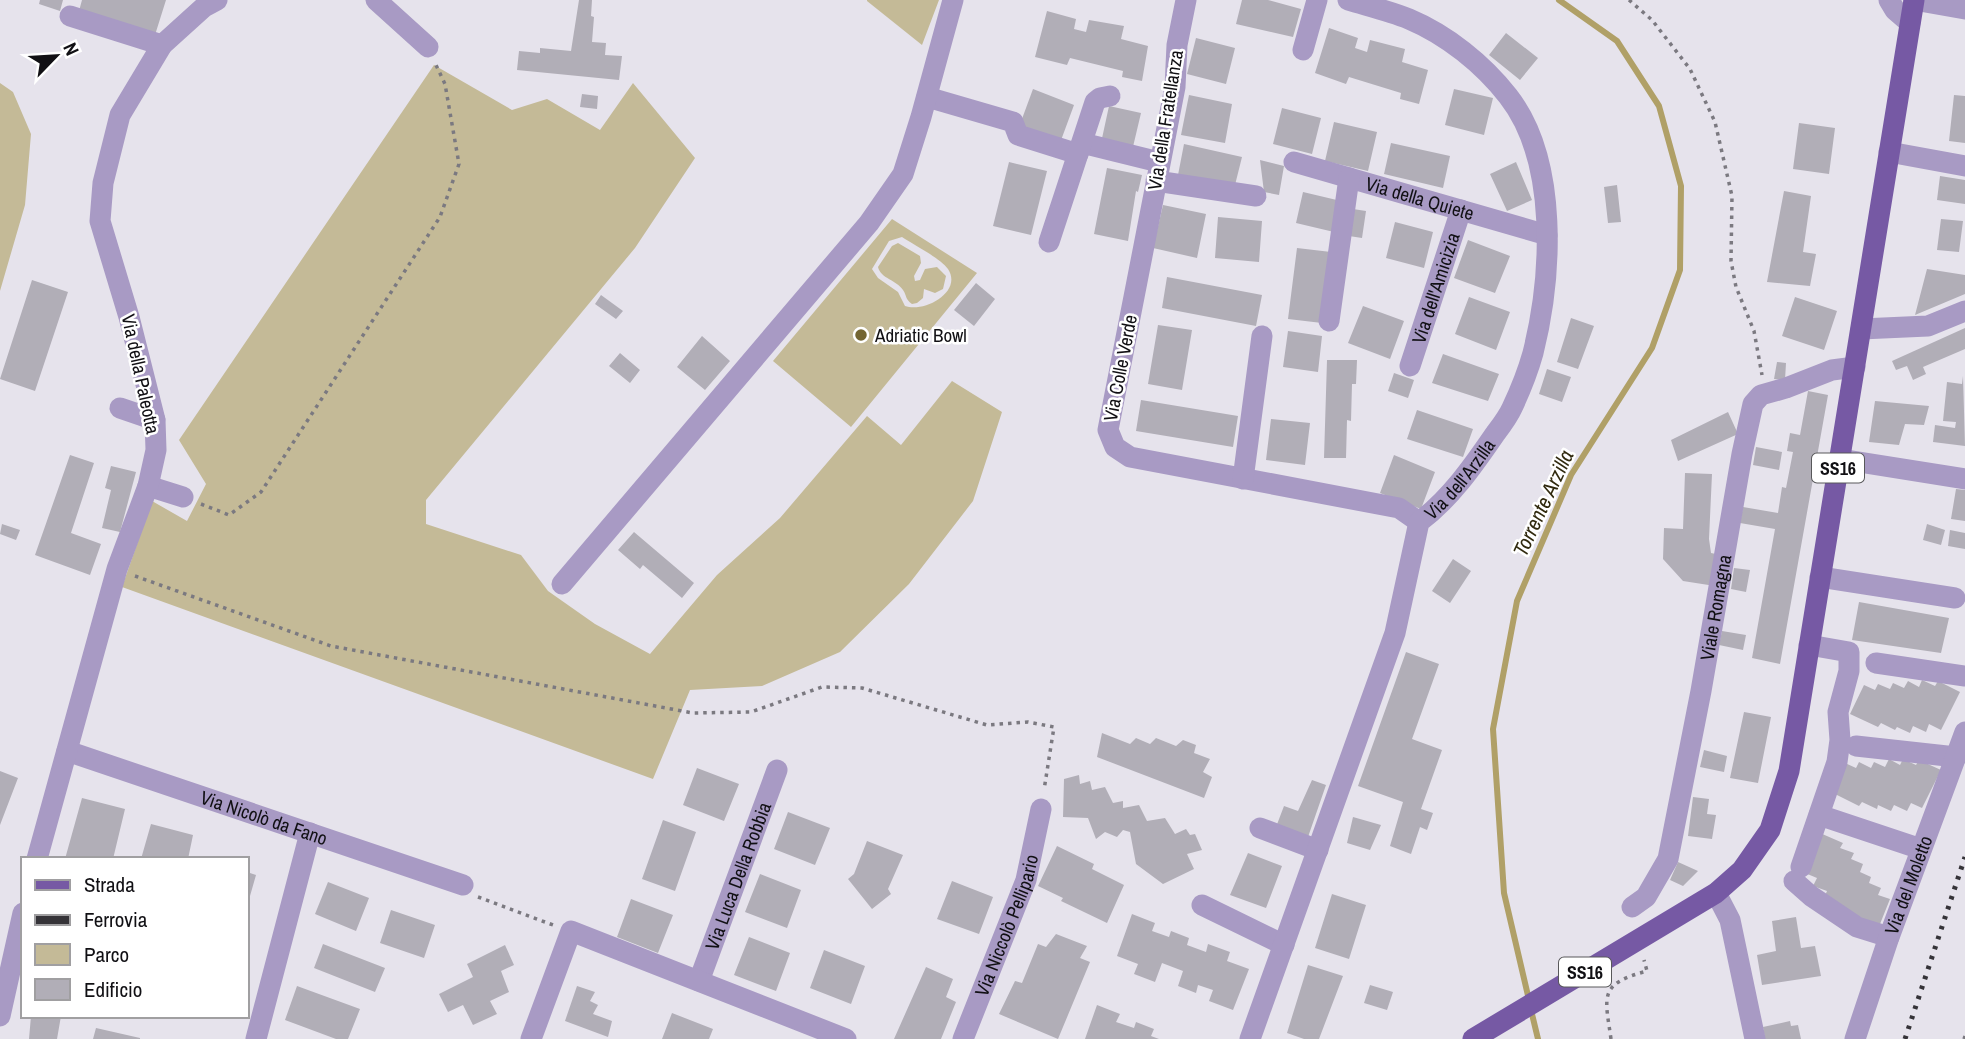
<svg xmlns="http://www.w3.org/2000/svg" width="1965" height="1039" font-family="'Archivo Narrow',sans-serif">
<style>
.green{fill:#c4ba97;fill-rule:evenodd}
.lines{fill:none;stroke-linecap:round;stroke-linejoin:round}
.stream{stroke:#b0a067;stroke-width:6}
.building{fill:#b1aeb7}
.path{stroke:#7b7980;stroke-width:3.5;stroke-dasharray:3.5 5;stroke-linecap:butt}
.minor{stroke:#a89ac4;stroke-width:21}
.major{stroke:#7659a4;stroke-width:21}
.rail{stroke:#353338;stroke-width:5;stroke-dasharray:3.5 7;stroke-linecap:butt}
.poi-dot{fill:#736532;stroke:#fff;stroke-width:2.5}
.labels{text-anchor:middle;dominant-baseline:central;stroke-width:5;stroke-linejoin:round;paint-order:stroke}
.shield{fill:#fff;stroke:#58585a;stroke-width:2}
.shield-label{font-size:18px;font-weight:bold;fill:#111014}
.street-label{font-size:19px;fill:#111014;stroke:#fff}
.poi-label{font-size:19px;fill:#111014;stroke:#fff;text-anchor:start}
.water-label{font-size:21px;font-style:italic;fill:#312a0f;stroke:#fff}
</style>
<rect width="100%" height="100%" fill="#e6e3ec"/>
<path class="green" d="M939 0 922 45 867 1V0Z
M434 65 512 110 547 99 600 130 633 83 695 158 635 248 426 500V524L521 555 548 591 595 624 650 654 717 575 780 518 867 416 901 445 952 381 1002 412 973 501 909 584 840 652 762 686 690 690 653 779 122 587 152 501 187 521 206 484 179 440Z
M0 83 13 92 31 134 25 205 0 291Z
M892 219 977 273 851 427 773 361ZM902 237C914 245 940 258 948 269 963 292 924 313 905 306L898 292 878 278 872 269 889 241Z
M898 243 920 256 921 263 914 276 915 281 920 280 925 269 937 267 946 276 943 289 935 293 924 289 923 298 917 303 912 304C905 299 907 296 903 290 897 280 881 279 878 267L892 246Z"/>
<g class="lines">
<path class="stream" d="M1529 1000 1504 893 1493 729 1517 601 1571 475 1652 348 1680 270 1681 186 1659 106 1617 41 1559 0
M1531 1010 1538 1039"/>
</g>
<path class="building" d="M40 0H63L60 11 39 4Z
M82 0H166L155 35 79 11Z
M579 0H592L591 16 594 17 592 42 606 43 605 55 622 56 619 80 517 70 519 51 540 53V48L571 51Z
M1242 0H1268L1301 9 1293 37 1236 24Z
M1047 11 1076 19 1074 29 1086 32 1089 20 1124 26 1121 39 1148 46 1142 81 1122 77 1123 71 1070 58 1067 65 1035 57Z
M1329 28 1358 38 1355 48 1367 52 1370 40 1405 49 1402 62 1428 70 1419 104 1400 99 1401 93 1349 77 1346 84 1315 73Z
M1506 33 1538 58 1520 80 1489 55Z
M1196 38 1235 48 1226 84 1187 74Z
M1033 89 1074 105 1060 143 1019 127Z
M1454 89 1493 98 1484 135 1445 125Z
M582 94 598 96 597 109 580 107Z
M1189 95 1232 104 1225 143 1181 135Z
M1954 95 1965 96V143L1949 141Z
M1109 106 1141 113 1132 151 1101 143Z
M1282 108 1321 118 1312 154 1273 144Z
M1334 122 1377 132 1368 171 1325 161Z
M1799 123 1835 128 1829 174 1793 169Z
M1391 143 1450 156 1443 188 1384 174Z
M1184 144 1242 157 1235 185 1178 175Z
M1260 160 1284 166 1279 195 1264 192Z
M1009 162 1047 171 1031 235 993 226Z
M1516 162 1532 200 1507 211 1490 174Z
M1107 168 1142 175 1138 192 1136 191 1128 241 1094 234Z
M1940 176 1965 180V204L1937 200Z
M1617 185 1621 222 1608 223 1604 187Z
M1784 191 1811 196 1803 252 1816 254 1810 286 1767 282Z
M1303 192 1341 201 1334 232 1296 223Z
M1163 205 1206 214 1197 258 1153 248Z
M1353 209 1366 211 1362 238 1349 236Z
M1218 217 1262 221 1259 262 1215 258Z
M1941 219 1963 221 1959 252 1937 250Z
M1395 222 1433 232 1424 268 1386 258Z
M1468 240 1510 256 1495 293 1454 278Z
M1297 248 1331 252 1322 323 1288 319Z
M1927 269 1965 275V294L1915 315Z
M1167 277 1262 295 1256 326 1162 308Z
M32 280 68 292 35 391 0 379Z
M976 283 995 299 974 326 954 310Z
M601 295 623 311 616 319 595 304Z
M1469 297 1510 312 1496 350 1455 334Z
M1795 297 1837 311 1824 350 1782 336Z
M1363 306 1404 321 1390 359 1348 343Z
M1571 318 1594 326 1578 369 1557 362Z
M1158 325 1192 330 1182 390 1148 384Z
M1965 328V349L1923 367 1926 374 1913 380 1907 366 1896 370 1892 361Z
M1288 331 1322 336 1318 372 1283 367Z
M702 336 730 361 705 390 677 367Z
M620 353 640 370 630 383 609 366Z
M1443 354 1499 374 1488 401 1432 383Z
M1327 360H1357L1356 384H1352L1351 421 1347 420 1346 458H1324Z
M1777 362 1786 363 1785 380 1774 379Z
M1547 369 1571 377 1562 402 1539 394Z
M1394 373 1414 380 1408 398 1388 391Z
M1963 376 1965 446 1933 442 1935 425 1955 428 1956 422 1943 421 1947 382 1962 384Z
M1808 391 1828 395 1780 664 1752 658 1775 529 1740 523 1743 507 1778 513 1782 487 1786 488 1793 452 1787 451 1790 433 1800 435Z
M1141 400 1238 416 1233 447 1136 431Z
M1875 401 1929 406 1924 425 1905 424 1899 445 1869 442Z
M1417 410 1473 429 1463 457 1407 439Z
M1728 412 1738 434 1678 461 1671 440Z
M1271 419 1310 423 1305 465 1266 460Z
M1756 447 1782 452 1779 470 1753 465Z
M70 455 94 463 71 533 101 544 90 575 35 555Z
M1394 455 1435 472 1421 509 1380 493Z
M111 466 136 472 120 532 102 528 111 490 105 488Z
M1685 473 1712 474 1709 539 1711 553 1721 555 1715 586 1683 581 1663 559 1664 528 1683 529Z
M1956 489 1965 490V521L1951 519Z
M2 524 20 530 16 540 0 534Z
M1927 524 1945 530 1941 545 1923 540Z
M1950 530 1965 533V549L1948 546Z
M634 532 694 583 682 598 643 565 640 569 618 550Z
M1453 559 1471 571 1450 603 1432 591Z
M1734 568 1750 570 1746 592 1731 589Z
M1859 602 1949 618 1941 653 1852 640Z
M1722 631 1746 635 1743 650 1719 645Z
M1406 652 1439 664 1412 739 1442 750 1421 809 1433 813 1427 830 1420 827 1411 854 1390 846 1403 802 1358 786Z
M1922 680 1935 686 1938 681 1960 692 1941 730 1929 724 1926 732 1913 726 1910 733 1897 727 1895 730 1881 723 1878 727 1850 714 1864 685 1875 690 1878 684 1890 689 1893 683 1904 688 1908 681 1919 687Z
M1744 712 1771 717 1758 783 1730 778Z
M1102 733 1130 744 1136 738 1150 744 1156 738 1176 746 1183 740 1196 745 1194 753 1210 759 1203 772 1212 777 1204 798 1097 757Z
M1704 750 1727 756 1724 772 1700 767Z
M1889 759 1900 765 1903 759 1916 765 1919 760 1941 770 1922 808 1911 803 1907 811 1894 805 1891 811 1878 805 1877 809 1862 802 1859 806 1831 792 1845 763 1856 768 1859 762 1871 768 1874 762 1885 767Z
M697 768 739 784 724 821 683 805Z
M0 771 18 778 0 825Z
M1079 775 1080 784 1090 781 1092 790 1105 787 1113 803 1123 801V808L1139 805 1147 821 1165 818 1175 834 1186 829 1190 835 1195 834 1202 850 1187 854 1194 869 1163 884 1136 864 1130 832 1123 830 1117 837 1105 832 1096 839 1088 818 1063 817 1064 779Z
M1312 780 1326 785 1308 837 1276 827 1284 806 1298 811Z
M1693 797 1709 799 1707 814 1716 815 1712 839 1688 836Z
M82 798 125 809 113 859H65Z
M788 812 830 828 815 865 774 849Z
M1353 817 1381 825 1370 850 1347 843Z
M663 820 696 832 675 891 642 879Z
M151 824 193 835 188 859H141Z
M1820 833 1843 843 1840 848 1854 853 1851 859 1863 864 1860 872 1871 877 1869 883 1881 888 1878 895 1890 899 1878 929 1824 898 1827 891 1813 886 1817 878 1805 873Z
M867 841 903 855 888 889 891 894 872 909 848 879 854 874Z
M1057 846 1094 864 1092 869 1124 885 1107 923 1061 901 1063 898 1038 886Z
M1248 853 1282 866 1266 908 1230 895Z
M1678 862 1698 871 1683 886 1670 880Z
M247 872 256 875 250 896 247 895Z
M760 874 801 890 787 928 745 912Z
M952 881 993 897 979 934 937 919Z
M328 882 369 898 356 931 315 914Z
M1332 894 1366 905 1349 959 1315 948Z
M631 899 673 915 658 953 617 937Z
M391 910 435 925 424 958 380 943Z
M1132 914 1155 923 1152 931 1169 937 1171 931 1189 938 1187 945 1206 952 1208 944 1230 952 1227 961 1249 969 1233 1010 1209 1001 1213 990 1198 985 1196 993 1178 986 1183 971 1162 963 1155 982 1134 974 1138 964 1117 956Z
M1796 917 1801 948 1815 946 1821 976 1762 985 1757 955 1776 951 1772 921Z
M1056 934 1087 946 1080 958 1090 962 1058 1039 999 1014 1015 981 1022 983 1038 944 1046 947Z
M749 937 790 953 776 991 734 975Z
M323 944 385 968 375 992 314 968Z
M505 945 514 965 501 971 509 992 490 1001 497 1014 473 1025 463 1005 448 1012 439 994 473 977 467 964Z
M824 950 865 966 851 1004 810 988Z
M1308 965 1343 976 1319 1039H1304L1287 1033Z
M926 967 953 979 946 997 956 1002 941 1039H894Z
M1370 985 1393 992 1387 1010 1364 1003Z
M297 986 360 1009 348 1039H336L285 1020Z
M577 986 595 992 590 1001 598 1005 593 1014 612 1021 608 1037 565 1021Z
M1097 1005 1120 1014 1116 1022 1134 1028 1136 1022 1154 1029 1151 1036 1159 1039H1085Z
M672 1013 713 1029 709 1039H662Z
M31 1016H61L57 1039H29Z
M1790 1021 1791 1026 1798 1025 1801 1039H1765L1763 1027Z
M96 1028 140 1038V1039H93Z"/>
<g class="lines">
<path class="path" d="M1629 0 1652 20 1690 69 1715 122 1732 196 1731 261 1736 287 1754 331 1762 375
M201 504 229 515 261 492 440 217 459 164 445 84 436 65
M135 576 331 646 693 713 751 712 822 687 862 688 987 725 1028 722 1054 727 1044 790
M478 897 553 925
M1611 1039C1605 996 1598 984 1647 971L1644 960
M1964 1039 1965 1036"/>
<g class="minor">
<path d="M376 0 428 47"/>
<path d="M1186 0 1177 45 1175 87 1108 430 1115 447 1130 457 1399 508 1419 522"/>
<path d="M1889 0 1895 10 1910 23"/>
<path d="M1914 0 1965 9"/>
<path d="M70 16 162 45"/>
<path d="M1303 50 1317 0"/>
<path d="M927 97 1013 122 1018 135 1078 154"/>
<path d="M1082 143 1159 162"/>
<path d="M1889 152 1965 166"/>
<path id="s1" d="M1294 162 1547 235"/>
<path d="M1156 181 1256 196"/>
<path d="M1049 242 1095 102 1100 98 1110 96"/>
<path d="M1329 321 1349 178"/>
<path d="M1861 329 1928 326 1965 311"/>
<path id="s2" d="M1410 366 1461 210"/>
<path d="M120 408 155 420"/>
<path d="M1840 459 1965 479"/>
<path d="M1243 479 1262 336"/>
<path d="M148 486 183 497"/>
<path d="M1820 577 1955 598"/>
<path d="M562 584 869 223 903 174 921 117 953 0"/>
<path d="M1876 663 1965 676"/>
<path d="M1856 746 1956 757"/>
<path id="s3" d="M67 751 463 885"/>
<path d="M1819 815 1921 849"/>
<path d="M1260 828 1318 850"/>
<path d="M37 859 117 569 148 486 156 450 155 420 129 317 100 221 103 183 120 115 162 45 204 7 217 0"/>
<path d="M1801 867 1837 762 1840 740 1838 712 1849 671V652L1809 645"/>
<path d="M1794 881 1811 896 1857 927 1889 937"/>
<path d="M1716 893 1730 920 1755 1039"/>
<path d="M1202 905 1284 945"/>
<path id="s4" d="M1632 907 1646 897 1668 859 1701 691 1742 454 1753 404 1761 395 1786 388 1832 370 1855 367"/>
<path id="s5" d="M699 981 777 770"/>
<path d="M0 1016 23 913"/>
<path d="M256 1039 310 833"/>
<path d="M531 1039 571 931 846 1039"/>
<path id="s6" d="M963 1039 1026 880 1041 809"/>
<path id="s7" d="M1250 1039 1395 633 1419 522C1450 499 1473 466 1495 434 1501 426 1508 417 1512 408 1520 391 1528 371 1533 353 1552 277 1559 161 1508 96 1483 64 1447 35 1409 19 1390 11 1368 6 1348 0"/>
<path id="s8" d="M1855 1039 1889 937 1965 732"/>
</g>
<path class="major" d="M1473 1039 1716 893 1742 870 1770 830 1789 771 1914 0"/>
<path class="rail" d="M1905 1039 1965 857"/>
</g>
<circle class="poi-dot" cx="861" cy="335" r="7"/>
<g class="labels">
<g class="shield">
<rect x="1812" y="453.5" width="52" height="29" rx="5"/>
<rect x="1559" y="957.5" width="52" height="29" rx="5"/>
</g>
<g class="shield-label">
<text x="1838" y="468">SS16</text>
<text x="1585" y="972">SS16</text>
</g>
<g class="street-label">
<text transform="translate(1165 120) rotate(-81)">Via della Fratellanza</text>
<text stroke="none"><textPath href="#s1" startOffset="131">Via della Quiete</textPath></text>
<text stroke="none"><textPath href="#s2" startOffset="82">Via dell'Amicizia</textPath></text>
<text transform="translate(1120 368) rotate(-79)">Via Colle Verde</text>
<text transform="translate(141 374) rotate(78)">Via della Paleotta</text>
<text stroke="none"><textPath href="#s7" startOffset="604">Via dell'Arzilla</textPath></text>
<text stroke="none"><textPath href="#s4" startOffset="317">Viale Romagna</textPath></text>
<text stroke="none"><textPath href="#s3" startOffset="208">Via Nicolò da Fano</textPath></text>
<text stroke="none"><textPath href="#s5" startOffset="112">Via Luca Della Robbia</textPath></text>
<text stroke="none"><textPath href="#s8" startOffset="163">Via del Moletto</textPath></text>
<text stroke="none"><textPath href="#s6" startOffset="122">Via Niccolò Pellipario</textPath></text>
</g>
<g class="poi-label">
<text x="875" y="335">Adriatic Bowl</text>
</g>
<g class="water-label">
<text transform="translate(1543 503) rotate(-65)">Torrente Arzilla</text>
</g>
</g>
<rect x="21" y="857" width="228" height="161" fill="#ffffff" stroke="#a09fa1" stroke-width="2"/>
<rect x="35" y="880" width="35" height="10" fill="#7659a4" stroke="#a09fa1" stroke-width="2"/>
<text x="84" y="892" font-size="21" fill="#111014">Strada</text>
<rect x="35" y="915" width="35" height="10" fill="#353338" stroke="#a09fa1" stroke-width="2"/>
<text x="84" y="927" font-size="21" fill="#111014">Ferrovia</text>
<rect x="35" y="944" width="35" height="21" fill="#c4ba97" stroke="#a09fa1" stroke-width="2"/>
<text x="84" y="962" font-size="21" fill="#111014">Parco</text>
<rect x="35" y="979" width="35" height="21" fill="#b1aeb7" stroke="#a09fa1" stroke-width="2"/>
<text x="84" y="997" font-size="21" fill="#111014">Edificio</text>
<g transform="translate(56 56) rotate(65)" stroke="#ffffff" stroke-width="5" paint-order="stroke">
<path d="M0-5L12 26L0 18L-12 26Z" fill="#111014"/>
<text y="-10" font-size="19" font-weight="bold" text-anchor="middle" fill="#111014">N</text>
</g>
</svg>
